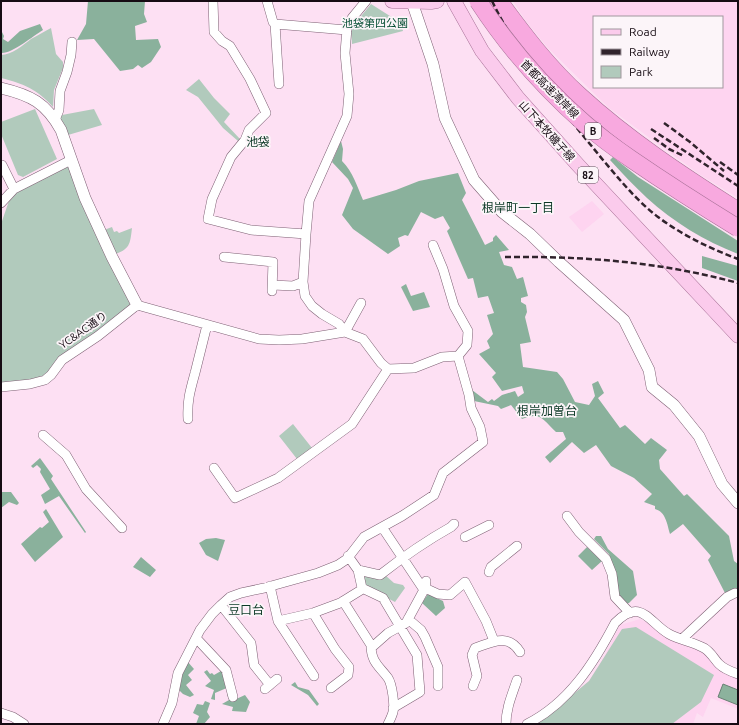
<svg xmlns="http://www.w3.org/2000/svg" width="739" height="725" font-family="Ubuntu,'Noto Sans JP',sans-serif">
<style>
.built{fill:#fed4f0;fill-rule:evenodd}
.green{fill:#b1cabc}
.forest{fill:#8ab19c}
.water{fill:#8cb29d;stroke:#698074}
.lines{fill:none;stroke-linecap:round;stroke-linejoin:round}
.minor-casing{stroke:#7e6074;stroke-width:10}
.tertiary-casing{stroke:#7e6074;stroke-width:12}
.primary-casing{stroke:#a97298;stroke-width:15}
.motorway-casing{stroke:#a97298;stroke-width:18}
.minor{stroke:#fff;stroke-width:9}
.tertiary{stroke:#fff;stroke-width:11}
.primary{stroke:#fbcbec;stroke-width:14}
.motorway{stroke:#f8a9df;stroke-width:17}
.rail{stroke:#30232c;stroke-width:2.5;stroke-dasharray:6 3;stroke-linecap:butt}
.motorway-bridge-casing{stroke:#a97298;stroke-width:18;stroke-linecap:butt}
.motorway-bridge{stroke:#f8a9df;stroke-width:17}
.labels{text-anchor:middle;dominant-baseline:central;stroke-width:3.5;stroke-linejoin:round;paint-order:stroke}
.shield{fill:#fcf5f9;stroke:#5b5158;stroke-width:1}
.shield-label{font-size:10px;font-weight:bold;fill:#160b13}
.park-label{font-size:11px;fill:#064f34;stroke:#fcf5f9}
.street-label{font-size:11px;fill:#160b13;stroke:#fcf5f9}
.neighbourhood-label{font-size:12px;fill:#0b3825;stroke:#fcf5f9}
</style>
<rect width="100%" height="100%" fill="#fde0f3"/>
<path class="built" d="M513 1H738V198L699 174 609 108 547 47 525 20ZM594 17H722V87H594Z
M592 201 604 214 582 232 569 217Z
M640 619 703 651 738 677V709L711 698 703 717 697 713 693 724H539L589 681 605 655 620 625Z"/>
<path class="green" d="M371 4 401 23 403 31 352 44 351 31 357 21Z
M51 28 56 54 63 62V68L54 90 53 107C37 89 24 84 1 78V55C12 55 23 45 31 39 38 35 44 32 51 28Z
M199 79 214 98 230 114 224 122 240 139 238 141 223 128 198 97 186 90Z
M35 109 57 159 23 177 18 175 1 134V122Z
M94 109 102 125 68 135 58 119 62 115Z
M63 166 69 167 132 302 131 306 39 380 1 385V224L11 195Z
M112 227 114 232 117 231 119 233 132 228C130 245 130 249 113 255L104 230Z
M293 424 312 448 297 459 279 436Z
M361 573 385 575 394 583 403 585 405 588 395 602 364 586Z
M636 627 714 675 701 702 672 724H537L589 681 622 629Z"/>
<path class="forest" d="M88 1H145L144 14 147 22 135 26 136 40 158 39 161 47 151 62 142 68 138 65 133 69 120 71 94 39 77 40 86 24Z
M40 24 43 30C33 36 12 54 1 53V30L4 36 3 39 8 42 20 31Z
M341 141 343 149 342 161C353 172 357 186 363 200L396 190 419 181 458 173 466 193 462 200 485 245 493 241V238L496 235 509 250 499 252 504 265 512 267 517 279 523 277 528 296 521 298V302L526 305 527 312 525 317 531 342 520 344 523 367 557 372 563 379 575 402 589 405 595 396 592 384 598 381 604 393 598 398 620 428 625 425 645 444 651 438 667 450 659 460 660 469 684 496 687 494 729 536 734 561 738 564V594L736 588 725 593 708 560 711 556 683 524 670 534C667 524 666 512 655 509V506L644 502 652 494 634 478 611 466 596 445 584 453 572 442 550 463 545 457 566 439 563 432H556C543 420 541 411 522 419L511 405 501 409 498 406 474 401 472 390 488 402 492 399 494 401 502 395 515 391 518 397 524 393 522 386 502 391 492 377 496 373 479 354 490 348 487 341 493 334 487 315 494 313 488 296 478 298 473 278 468 279 447 231 450 228 443 216 435 219 421 212 408 236 405 235 398 238 400 246 388 254 353 229 342 215 353 188 348 179 332 162Z
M613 157 638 177 738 241V254C705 241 673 222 647 198 634 186 622 173 610 160Z
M702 256 738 266V281L702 268Z
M406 284 411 296 424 292 430 307 413 311 401 287Z
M40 458 53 476 51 479 86 532 85 533 59 496 45 504 41 495 50 489 40 472 41 469 37 465 33 468 31 466Z
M1 492H11L19 503 17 505 9 502 1 508Z
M46 509 63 537 35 562 21 544 40 527 42 528 49 522 43 512Z
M596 536H601L608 549 633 571 637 595 629 603 626 604 618 595V584L609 554 594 539Z
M216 538 225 540 218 561 206 555 199 543 206 539Z
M587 547 602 561 592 570 578 556Z
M141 557 156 570 150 577 133 567Z
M428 594 443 601 445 608 436 616 422 603Z
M187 661 194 669 188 675 192 680 186 685 194 695 190 697 183 694 178 689 180 677Z
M207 670 210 674 212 673 214 675 221 671 224 674 229 687 215 693V700L211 699 214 690 205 686 211 681 204 672Z
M295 682 298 687 309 690 319 704 317 706 308 695 291 685Z
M231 693 234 700 245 695 250 702 246 712 232 711 233 707 222 704 229 700 227 694Z
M205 701 210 703 207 712 210 717 204 724H196L199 716 193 713 197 704 203 705Z"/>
<path class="water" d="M723 684 738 690V705L718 697Z"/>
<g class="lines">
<g class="minor-casing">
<path id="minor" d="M213 1 214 32 222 41 230 46 250 79 266 113 249 130 245 140 231 157 212 199 208 219 251 230 306 234
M267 1 273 22 275 24 279 84
M275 24 347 30
M55 120 59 110 60 91 67 72 71 55 72 42
M2 165 14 189
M1 203 14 189 71 160
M433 245 443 269 454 306 468 331 467 345 458 356
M224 257 273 262 272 291
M273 285 293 286 303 282
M345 332 339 324 322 314 312 306 305 296 303 282 306 234 309 201 347 116 349 94 345 53 347 28 352 18 366 1
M345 332 361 303
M1 387 30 384 45 380 51 375 62 360 98 336 137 305 259 339 279 340 302 339 345 332 363 339 381 363 388 369 414 368 442 357 458 356
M188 419C187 401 190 391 195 373 199 357 203 341 207 325
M43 435 66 455 86 489 122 528
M214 468 235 498 278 478 352 424 388 369
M567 516 579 532 606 559 612 574 615 597 630 613
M382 527 424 590
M465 537 489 525
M358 570 380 575C403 557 426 541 451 527L454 524
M489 572 491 567 517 546
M270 586 278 621 314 676
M362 588 383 598 417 655 420 692 393 708
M425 588 438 594 450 595 465 582 486 621 494 641
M343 601 371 645C371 662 379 666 388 678 392 684 395 705 393 712 392 716 390 720 388 724
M221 605 251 643 254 665 270 685
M313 613 335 649 349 667 348 675 331 688
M408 619 421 630 425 637 438 667V686
M278 621 313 613 340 603 361 590 362 588 358 570 348 556
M196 638 226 670 233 697
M682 639 727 597 735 593
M371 648 388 633 406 623 425 588 426 581
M473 686 477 676 472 655 475 648C493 642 508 633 520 652
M265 689 277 679
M1 713 13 717 24 724
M163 724 172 703 178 673 200 630 212 614 221 605 230 597 241 593 264 588 318 573 338 565 347 559 364 537 402 516 434 495 443 473 483 442 480 427 471 408 469 395 458 356
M506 724C506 708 512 695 517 680
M527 724C569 703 594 663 615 623 641 596 649 623 669 634 680 640 693 642 704 648 711 652 714 659 719 664 723 668 732 672 738 674"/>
</g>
<g class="tertiary-casing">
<path id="tertiary" d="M412 2 433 64 445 118 474 180 502 212 530 234 559 262 624 320 649 370 652 387 674 405 699 436 722 484 738 503
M1 88C31 95 46 103 61 130L85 198 112 257 137 305"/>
</g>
<g class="primary-casing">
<path id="primary" d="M392 1 431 2 437 1
M454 1 482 51 518 98 578 165 738 336"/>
</g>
<g class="motorway-casing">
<path id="motorway" d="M499 1C523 34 549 68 580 96 628 140 683 176 738 211"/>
</g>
<use href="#minor" class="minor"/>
<use href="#tertiary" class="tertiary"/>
<use href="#primary" class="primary"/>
<use href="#motorway" class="motorway"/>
<path class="rail" d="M492 1C520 59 562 110 603 160 620 180 636 200 658 217 682 235 709 248 738 259
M664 123 690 142 724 171
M651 129 738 186
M654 138 669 149 684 156
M720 162 738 175
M505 257C584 256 661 262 738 283"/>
<g class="motorway-bridge-casing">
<path id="motorway-bridge" d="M478 1C508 47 544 88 585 124 600 137 615 148 631 159 666 183 702 206 738 228"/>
</g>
<use href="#motorway-bridge" class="motorway-bridge"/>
</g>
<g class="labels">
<g class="shield">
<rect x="585" y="123" width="16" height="16" rx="3"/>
<rect x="578" y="167" width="20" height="16" rx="3"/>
</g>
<g class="shield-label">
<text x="593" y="131">B</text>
<text x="588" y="175">82</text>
</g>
<g class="park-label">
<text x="375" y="23">池袋第四公園</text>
</g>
<g class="street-label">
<text transform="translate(550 89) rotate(45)">首都高速湾岸線</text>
<text transform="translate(547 131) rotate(48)">山下本牧磯子線</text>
<text transform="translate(83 330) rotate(-35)">YC&amp;AC通り</text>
</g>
<g class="neighbourhood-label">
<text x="258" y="141">池袋</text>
<text x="518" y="207">根岸町一丁目</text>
<text x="547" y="410">根岸加曽台</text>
<text x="246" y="609">豆口台</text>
</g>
</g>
<rect width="739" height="725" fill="none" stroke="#160b13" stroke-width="4"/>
<rect x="593" y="16" width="130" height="72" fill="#fcf5f9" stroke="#a0979d"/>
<rect x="601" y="29" width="20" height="6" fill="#fbcbec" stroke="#a0979d"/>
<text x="629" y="36" font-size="12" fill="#160b13">Road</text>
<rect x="601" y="49" width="20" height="6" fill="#30232c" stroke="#a0979d"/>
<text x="629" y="56" font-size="12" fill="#160b13">Railway</text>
<rect x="601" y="66" width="20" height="12" fill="#b1cabc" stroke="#a0979d"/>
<text x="629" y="76" font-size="12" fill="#160b13">Park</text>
</svg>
